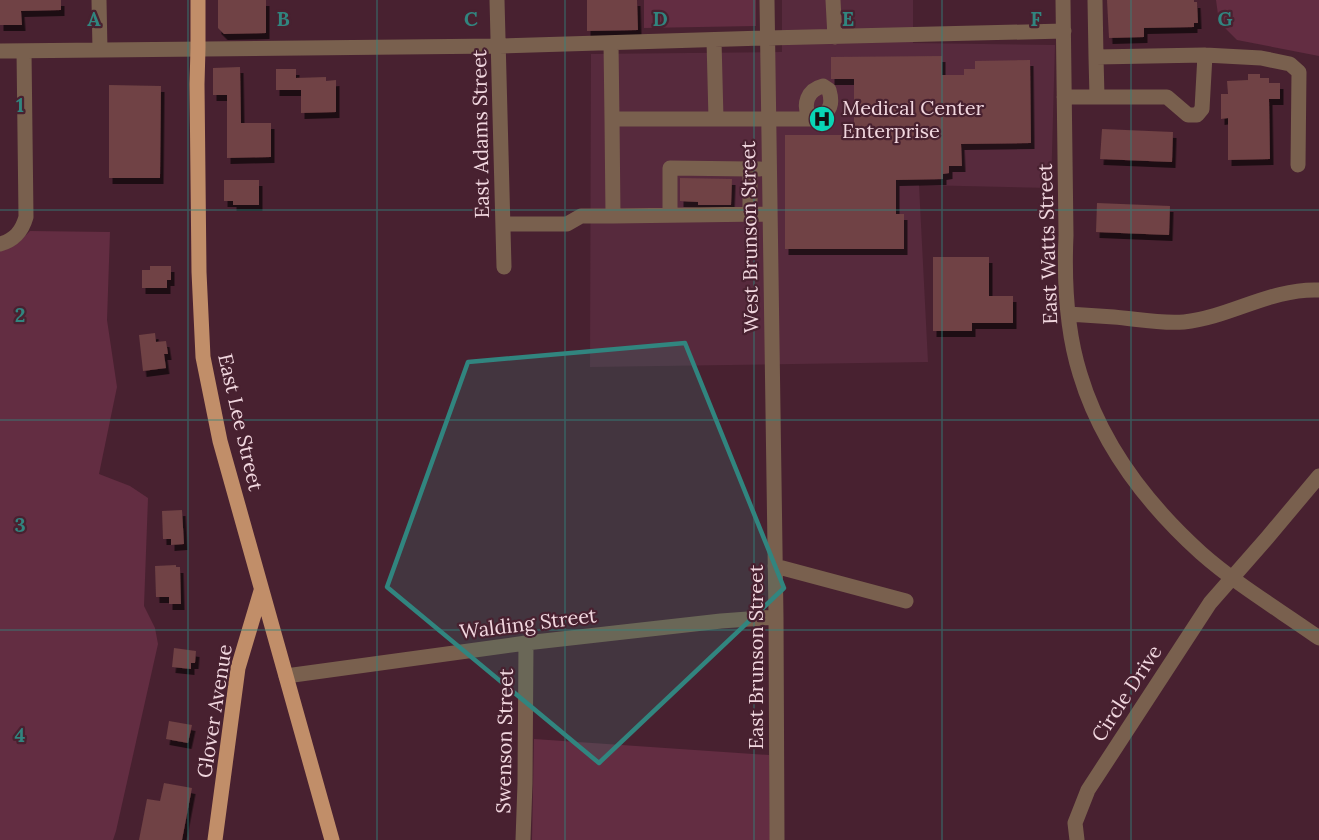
<svg xmlns="http://www.w3.org/2000/svg" width="1319" height="840" font-family="Lora,serif">
<style>
.built{fill:#572a3d}
.green{fill:#632d42}
.building{fill:#6f4244;filter:url(#shadow)}
.lines{fill:none;stroke-linecap:round;stroke-linejoin:round}
.minor{stroke:#79604e;stroke-width:15}
.major{stroke:#c18e69;stroke-width:15}
.marked{fill:#31857f;fill-opacity:0.2;stroke:#31857f;stroke-width:4.5;stroke-linejoin:round}
.grid{fill:none;stroke:#31857f;stroke-width:1.5;stroke-opacity:0.55}
.labels{text-anchor:middle;dominant-baseline:central;stroke-width:4.5;stroke-linejoin:round;paint-order:stroke}
.poi-label{font-size:20px;fill:#f1d7df;stroke:#482130;text-anchor:start}
.street-label{font-size:20px;fill:#f1d7df;stroke:#482130}
.grid-label{font-size:20px;text-anchor:middle;font-weight:bold;fill:#31857f;stroke:#482130;stroke-width:4.5;stroke-linejoin:round;paint-order:stroke}
</style>
<defs>
<filter id="shadow"><feDropShadow dx="3.5" dy="6" stdDeviation="0" flood-color="#0009"/></filter>
</defs>
<rect width="100%" height="100%" fill="#482130"/>
<path class="built" d="M782 0H913V43L1055 45 1051 188 919 185 928 362 590 367 591 54 782 52Z"/>
<path class="green" d="M644 0H756V26L644 28Z
M1216 0H1319V56L1237 40 1219 22Z
M30 231 110 232 107 320 117 387 99 474 130 486 148 498 144 606 155 628 158 644 116 831 113 840H0V250L18 243Z
M534 739 769 755 770 840H532Z"/>
<path class="building" d="M0 0H61V10L21 11 22 25H0Z
M218 0H266V33L224 34 218 28Z
M587 0H637L638 30 587 31Z
M1107 0H1194V2H1197L1198 23H1194V27L1144 28V37L1109 38Z
M942 56V75H964V69H975V61L1030 60 1031 143 961 144 962 166H949V173L943 174V179L896 180V214H904V249H785V135H846L854 122V79H831V57Z
M240 67 241 123H271V157L227 158V95H213V68Z
M276 69H296V78L326 77V81L336 80V112L301 113V90H276Z
M1248 74H1260V78H1269V83H1280V99H1269L1270 159 1228 160V118L1221 119V94H1228L1227 81 1248 80Z
M109 85 161 86 160 178H109Z
M1102 129 1173 132 1172 162 1100 159Z
M680 178 732 179 731 205H698V202L680 201Z
M224 180H259V205H233V201H224Z
M1097 203 1170 206 1169 235 1096 232Z
M933 257H989V296H1013V323H972V331H933Z
M150 266H171V280H167V288H142V270H150Z
M155 333 156 342 166 341 168 354H164L166 368 143 371 139 335Z
M182 510 184 544 171 545V539H163L162 511Z
M176 565V567H180L181 604H169V597H156L155 566Z
M174 648 196 651 195 663H191V669L172 667Z
M169 721 192 725 188 743 166 739Z
M164 783 192 788 182 840H139L147 799 160 801Z"/>
<g class="lines">
<path class="minor" d="M99 0 100 50
M497 0 504 267
M767 0 776 617 777 840
M833 0 835 37
M1063 0 1066 235C1064 281 1066 329 1080 374 1101 444 1148 505 1201 553 1236 584 1281 611 1319 638
M1095 0 1096 57
M714 40 716 119
M611 43 612 119H817C831 111 833 104 829 90L823 86C807 90 803 104 809 118
M0 51 499 46 767 38 1064 31
M1064 97H1167L1188 115H1197L1202 109 1205 55
M1097 97 1096 57 1205 55 1261 58 1290 64 1299 72 1298 165
M750 214V169H760
M670 215V168L750 169
M613 216 770 214
M503 224H567L581 216H613L612 119
M0 244C15 240 22 231 26 217L24 51
M1068 314C1083 315 1099 316 1114 317 1137 319 1161 324 1184 322 1231 317 1271 288 1319 290
M775 566 906 601
M286 676 526 643 721 621 776 617
M523 840 525 783 526 643
M1077 840 1075 823 1088 790 1210 603 1267 538 1319 476"/>
<path class="major" d="M198 0V48L197 84 199 272 203 357 220 441 332 840
M215 840 238 668 261 591"/>
</g>
<path class="marked" d="M685 343 784 588 599 763 387 587 468 362Z"/>
<path class="grid" d="M188 0V840M377 0V840M565 0V840M754 0V840M942 0V840M1131 0V840M0 210H1319M0 420H1319M0 630H1319"/>
<defs>
<g id="hospital-disc" transform="scale(1.35)"><circle r="9.5" fill="#09d5b5" stroke="#482130"/><path d="M-5-5h3v3.5h4V-5h3V5h-3V1.5h-4V5h-3Z" fill="#111"/></g>
</defs>
<g fill-rule="evenodd">
<use href="#hospital-disc" x="822" y="119"/>
</g>
<g class="labels">
<g class="poi-label">
<text x="842" y="107">Medical Center<tspan x="842" dy="23">Enterprise</tspan></text>
</g>
<g class="street-label">
<text transform="translate(480 134) rotate(-91)">East Adams Street</text>
<text transform="translate(749 237) rotate(-91)">West Brunson Street</text>
<text transform="translate(1047 244) rotate(-92)">East Watts Street</text>
<text transform="translate(241 422) rotate(77)">East Lee Street</text>
<text transform="translate(528 623) rotate(-7)">Walding Street</text>
<text transform="translate(755 657) rotate(-90)">East Brunson Street</text>
<text transform="translate(1126 693) rotate(-57)">Circle Drive</text>
<text transform="translate(214 711) rotate(-81)">Glover Avenue</text>
<text transform="translate(504 741) rotate(-89)">Swenson Street</text>
</g>
</g>
<g class="grid-label">
<text x="94" y="26">A</text>
<text x="283" y="26">B</text>
<text x="471" y="26">C</text>
<text x="660" y="26">D</text>
<text x="848" y="26">E</text>
<text x="1036" y="26">F</text>
<text x="1225" y="26">G</text>
<text x="20" y="112">1</text>
<text x="20" y="322">2</text>
<text x="20" y="532">3</text>
<text x="20" y="742">4</text>
</g>
</svg>
